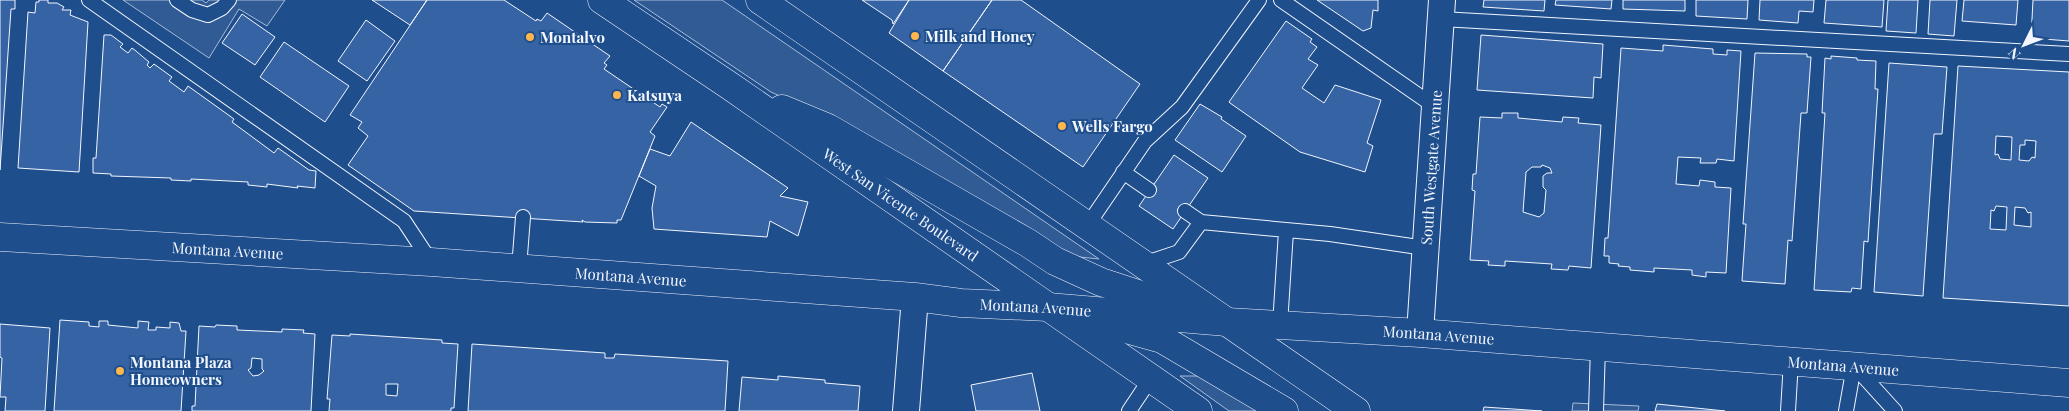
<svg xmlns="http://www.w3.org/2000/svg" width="2069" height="411" font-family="'Playfair Display',serif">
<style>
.built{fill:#305b95;stroke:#a8bbd7}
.building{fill:#3563a3;stroke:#f2f6ff;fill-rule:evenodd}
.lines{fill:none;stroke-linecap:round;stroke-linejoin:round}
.lane-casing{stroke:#f2f6ff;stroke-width:16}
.street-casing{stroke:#f2f6ff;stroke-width:28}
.secondary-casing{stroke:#f2f6ff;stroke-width:29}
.lane{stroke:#1f4e8c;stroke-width:14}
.street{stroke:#1f4e8c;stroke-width:26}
.secondary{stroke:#1f4e8c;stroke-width:28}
.poi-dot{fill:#ffb74d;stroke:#1f4e8c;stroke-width:2}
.labels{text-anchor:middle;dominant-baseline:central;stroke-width:4;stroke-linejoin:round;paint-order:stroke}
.poi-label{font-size:15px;font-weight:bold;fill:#f2f6ff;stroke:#1f4e8c;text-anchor:start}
.street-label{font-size:15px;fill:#f2f6ff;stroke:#1f4e8c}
</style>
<rect width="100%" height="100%" fill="#1f4e8c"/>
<path class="built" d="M123 0H202L206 3 209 0H285L267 26 239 9 209 58Z
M634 0H722L1099 259 1070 256 793 102 771 92Z
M1180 376H1201L1264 411H1229Z
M1573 403 1639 406 1638 411H1572Z"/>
<path class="building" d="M0 0H15V9H11L0 170Z
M39 0H48V3H57L64 7 62 10H71L70 15 88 22 79 172 18 168 28 12 35 13 36 2H39Z
M372 0H427L410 25Z
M427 0H504L536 21 537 19 541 21 547 13 610 56 604 63 607 65 604 69 660 107 662 104 667 107 650 132 655 136 621 220H617V223L585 222 582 220 583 222 414 211 348 165 368 136 358 128 362 122 350 115Z
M862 0H909L893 24 892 20Z
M909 0H992L943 71 889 33Z
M992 0H1021L1140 84 1083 167 943 71Z
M1317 0H1378V11L1373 10 1371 28 1363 31Z
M1484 0H1545L1544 11 1483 7Z
M1556 0H1612L1611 9 1555 5Z
M1623 0H1685V11L1623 9Z
M1696 0H1748L1747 19 1696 16Z
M1760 0H1814L1813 12 1799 11 1798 23 1759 20Z
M1826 0H1884L1882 27 1824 23Z
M1888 0H1918L1916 33 1886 31Z
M1930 0H1957L1954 36 1928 34Z
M1964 0H2018L2016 25 1962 21Z
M2033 0H2069V41L2031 38Z
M242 14 275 37 255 65 222 43Z
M366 20 395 41 367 81 338 61Z
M1286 21 1312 39 1310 42 1317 47 1308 59 1318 65 1302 88 1324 103 1335 85 1381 100 1367 143 1373 146 1365 172 1300 152 1230 103 1229 102Z
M104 35H111L123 44 120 47 128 53 132 48 136 51 149 62 147 65 150 68 154 64 172 77 169 81 184 92 188 86 234 119 232 122 274 153 278 148 309 170 316 171 315 188 297 186 298 188 267 184V187L248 185V182L191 179V181L171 180V178L111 176V174L93 173V158H96Z
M1481 35 1603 44 1601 78 1594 77 1593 98 1477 90Z
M284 42 349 86 325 122 260 77Z
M1663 45 1713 49V54L1727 55V50L1741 51 1734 161 1717 159 1716 163H1700L1701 158 1678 157 1676 184 1699 186 1700 180 1715 182V187L1731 188 1726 273 1706 272V277L1692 275V270L1654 268V272L1630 270V267L1618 266 1619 264 1609 263V256H1604L1605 238H1608L1621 48 1663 51Z
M1755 53 1807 54V57H1811L1807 113H1801L1792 241 1788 240 1785 284 1742 281 1746 224H1743Z
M1831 56 1857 58V60L1876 61 1875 89H1878L1868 242 1864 241 1861 289 1852 288 1851 292 1814 290 1825 113H1822L1825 58 1831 59Z
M1889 63 1947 67 1942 134H1934L1923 296 1874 292Z
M1958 66 2069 72V306L1943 298ZM1996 136 2012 137 2011 160 2000 159 1998 154 1995 155ZM2025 140 2036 141 2035 158 2032 157 2029 161 2019 160 2020 145H2025ZM1996 206 2007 207 2006 230 1990 229 1991 210 1994 211ZM2015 207 2025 208 2028 213 2031 212V227L2014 225Z
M1200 104 1222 117 1221 119 1246 136 1222 172 1175 140Z
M1502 113H1518V118L1562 122 1563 117 1579 118 1578 123 1601 125 1591 268 1569 266 1568 270 1551 269 1552 264 1505 261V266L1488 265 1489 261 1470 260 1475 191 1472 190 1473 174H1476L1480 117 1502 118ZM1542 165 1550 168 1552 173H1547L1543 176V187L1546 190 1544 213 1539 217 1523 212 1526 172 1532 167H1541Z
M691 122 788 188 780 196 808 202 798 236 770 221 767 237 654 229 652 208 656 186 639 176 650 149 670 156Z
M1174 155 1208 178 1173 229 1139 206Z
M60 320 89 322V326L99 327V321H108V325L138 328V321L149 322 148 330H156V327L170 328V322L179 323 181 331H186L181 411H54Z
M0 324 50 328 45 411H5L6 397H0L2 358 0 357Z
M216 325 237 326V330L282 332V329L304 330 303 333 315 334 311 411H192V406H195L199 326 215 327ZM252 358 262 359V369L264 371 259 375 253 376 248 370 251 368Z
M350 334 442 340V343L458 344 454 408H451V411H329L330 399H327L332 335 350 336ZM386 384H398L397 396 386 395Z
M472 344 605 353V358H614L615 354 728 361 725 411H468Z
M1032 373 1040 411H976L971 385Z
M778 376 825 380V383L860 386 858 411H739L742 377 778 380Z
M1657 404 1725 411H1655Z
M1484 407 1542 411H1483Z"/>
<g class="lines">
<g class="lane-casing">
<path id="lane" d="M89 0 404 221 431 262
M177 0 192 10 208 15 222 8 229 0
M1281 0 1434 106
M1441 19 2069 54
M1123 172 1149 190
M1185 211 1201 222 1330 234 1425 248
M1087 226 1145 141 1182 107 1259 0
M1143 264 1179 252 1201 222
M519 268 523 217
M1280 325 1286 231
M1856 368 1895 411
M1129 411 1151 378
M1596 411 1598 347
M1788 411 1791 361
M1846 411 1854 366"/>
</g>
<g class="street-casing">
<g id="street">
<path id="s1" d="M1420 333 1442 0"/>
<path d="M906 411 915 297"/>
</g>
</g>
<g class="secondary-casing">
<g id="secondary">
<path id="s2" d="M602 0 730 86 1198 411"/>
<path d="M760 0 1356 411"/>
<path d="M782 109 828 128 1028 243 1055 261 1101 282 1178 307"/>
<path id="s3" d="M0 237 431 262 915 297 961 303 1048 307 1227 322 1420 333 2069 383"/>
<path d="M1112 325 1162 339 1284 411"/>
</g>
</g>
<use href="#lane" class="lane"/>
<use href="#street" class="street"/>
<use href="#secondary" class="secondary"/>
</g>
<g class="poi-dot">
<circle cx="915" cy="36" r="5"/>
<circle cx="530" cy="37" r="5"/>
<circle cx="617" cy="95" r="5"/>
<circle cx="1062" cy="126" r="5"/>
<circle cx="120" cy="371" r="5"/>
</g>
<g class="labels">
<g class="poi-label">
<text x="925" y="36">Milk and Honey</text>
<text x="540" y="37">Montalvo</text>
<text x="627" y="95">Katsuya</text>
<text x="1072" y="126">Wells Fargo</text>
<text x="130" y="362">Montana Plaza<tspan x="130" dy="17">Homeowners</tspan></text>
</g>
<g class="street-label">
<text stroke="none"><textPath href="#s1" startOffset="166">South Westgate Avenue</textPath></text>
<text stroke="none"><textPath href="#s2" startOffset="362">West San Vicente Boulevard</textPath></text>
<text stroke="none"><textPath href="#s3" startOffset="228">Montana Avenue</textPath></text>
<text stroke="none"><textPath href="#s3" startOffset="632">Montana Avenue</textPath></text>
<text stroke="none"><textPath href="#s3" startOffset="1038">Montana Avenue</textPath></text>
<text stroke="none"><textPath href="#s3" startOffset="1442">Montana Avenue</textPath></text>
<text stroke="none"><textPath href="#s3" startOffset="1848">Montana Avenue</textPath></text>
</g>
</g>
<g transform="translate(2024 45) rotate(228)" stroke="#1f4e8c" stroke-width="4" paint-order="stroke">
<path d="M0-4L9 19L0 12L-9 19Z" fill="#f2f6ff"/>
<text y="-8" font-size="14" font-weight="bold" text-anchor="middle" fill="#f2f6ff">N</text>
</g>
</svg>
